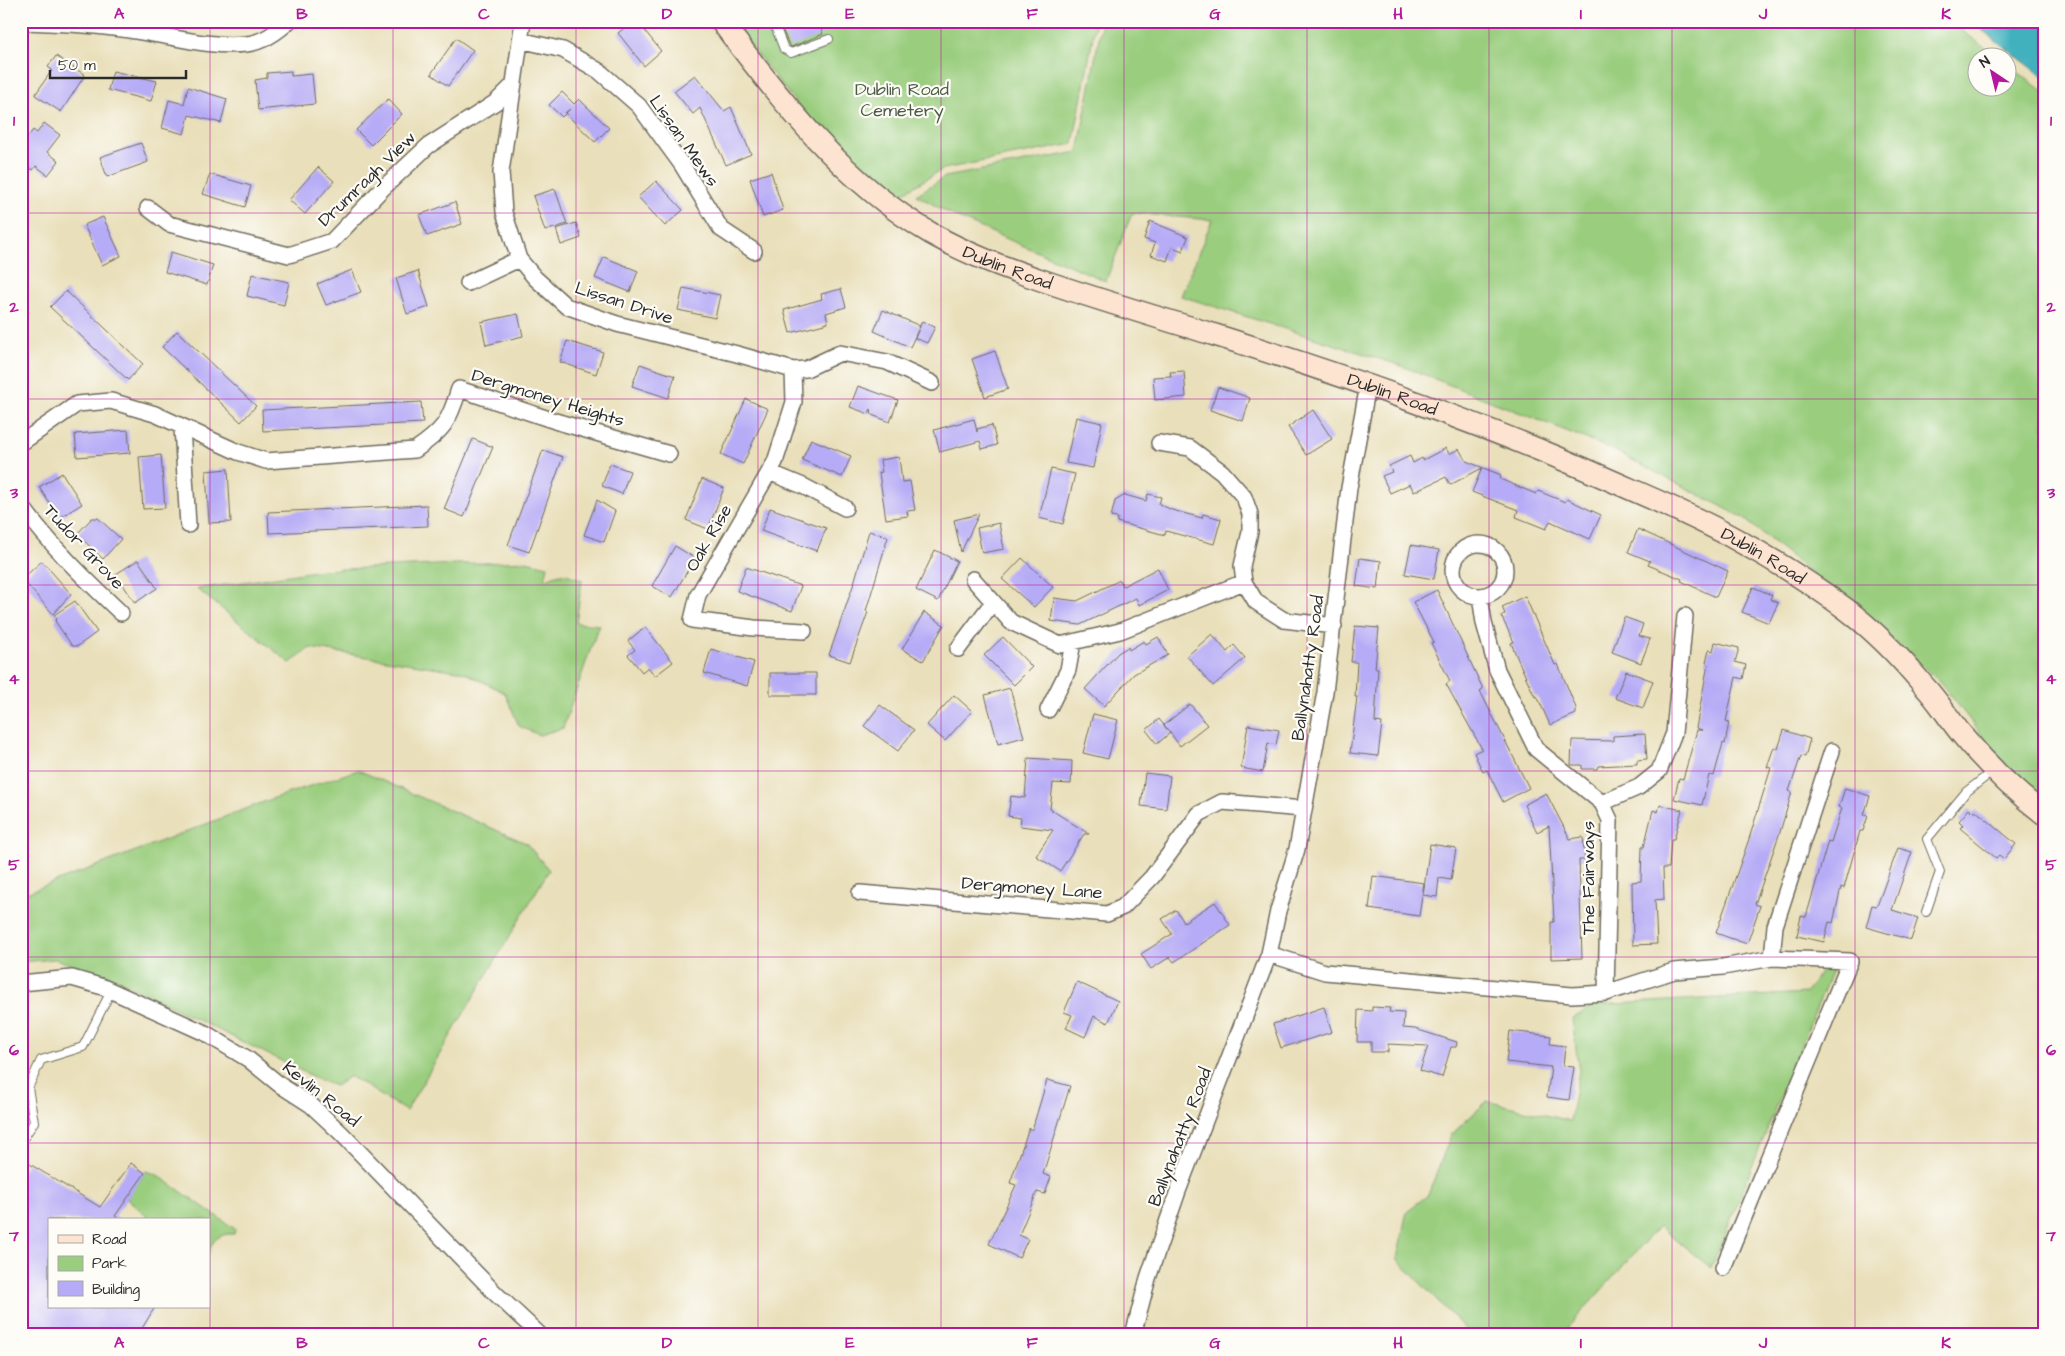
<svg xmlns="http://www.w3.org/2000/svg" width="2065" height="1356" font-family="'Architects Daughter',sans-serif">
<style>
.green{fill:#9acd7e;stroke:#627c54}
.water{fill:#43b1be;stroke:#376e74}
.building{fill:#b6abf6}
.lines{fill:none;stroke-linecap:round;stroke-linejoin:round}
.lane-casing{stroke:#6e6a5d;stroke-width:10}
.street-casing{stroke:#6e6a5d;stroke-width:18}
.secondary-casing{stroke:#6e6a5d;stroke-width:24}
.lane{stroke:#fff;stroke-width:8}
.street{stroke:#fff;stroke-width:15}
.secondary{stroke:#fde4d1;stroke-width:21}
.grid{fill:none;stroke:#b5179e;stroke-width:1;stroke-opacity:0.55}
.labels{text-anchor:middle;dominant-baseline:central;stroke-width:4.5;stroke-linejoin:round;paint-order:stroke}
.park-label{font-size:18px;fill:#4c5c44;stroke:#fdfcf7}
.street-label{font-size:18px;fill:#2b2b2b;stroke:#fdfcf7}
.neatline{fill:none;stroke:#b5179e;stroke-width:2}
.grid-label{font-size:16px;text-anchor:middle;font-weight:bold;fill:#b5179e}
</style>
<rect width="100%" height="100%" fill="#fdfcf7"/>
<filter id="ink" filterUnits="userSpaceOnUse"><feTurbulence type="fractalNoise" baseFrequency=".02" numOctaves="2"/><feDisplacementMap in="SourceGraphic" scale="10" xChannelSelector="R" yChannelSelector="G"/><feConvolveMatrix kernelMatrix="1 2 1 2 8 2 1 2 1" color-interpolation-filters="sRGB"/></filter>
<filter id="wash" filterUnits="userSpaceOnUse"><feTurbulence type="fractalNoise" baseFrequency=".0096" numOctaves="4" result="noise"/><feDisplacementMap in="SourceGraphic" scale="20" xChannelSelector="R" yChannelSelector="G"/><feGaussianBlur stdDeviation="1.12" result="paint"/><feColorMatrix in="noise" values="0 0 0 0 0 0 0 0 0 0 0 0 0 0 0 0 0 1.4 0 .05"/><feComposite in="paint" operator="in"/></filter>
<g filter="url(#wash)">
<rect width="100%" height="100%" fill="#e9dfba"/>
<path class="green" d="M732 21H1096L1073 144 943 169 896 197C883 187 869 177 857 166 809 124 771 72 732 21Z
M1102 21H1949L1998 57 1978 58V88H2008V65L2044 92V799L2025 785 1999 757 1940 682 1884 632 1742 517 1609 448 1402 366 1181 296 1212 220 1132 213 1106 281 958 218 916 195 945 177 1078 152Z
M526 561 548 566 545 580C562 571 565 573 582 580L576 623 599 625 563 728 539 735 519 726 505 693 464 672 310 648 290 663 197 589 322 570Z
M358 770 526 843 549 870 406 1111 350 1076 335 1086 322 1081 115 979 55 959 21 962V895L274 798Z
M1824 967 1832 970 1711 1268 1659 1226 1561 1335H1471L1397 1259 1407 1211 1428 1195 1451 1135 1487 1101 1570 1121 1579 1071 1572 1019 1595 1005 1806 993Z
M146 1171 156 1174 235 1229 234 1234C220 1233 211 1240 209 1253V1220H151L127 1198Z"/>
<path class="water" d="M1970 21H2044V77Z"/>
<g id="blocks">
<path class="building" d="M633 21H637L661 51 644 66 618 33Z
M803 21H818L823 34 791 47 789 45 782 29Z
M456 38 473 50 448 86 431 74Z
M56 56 85 75 61 112 35 95 52 70 48 67Z
M113 71 157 81 151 101 108 90Z
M291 71V76L312 74 315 104 258 110 255 80 267 78V73Z
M695 75 724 111 731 107 751 154 726 165 700 108 693 114 674 91Z
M188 87 227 99 221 123 189 115 184 134 162 128 169 100 184 104Z
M562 92 574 104 579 99 609 128 595 142 565 113 570 109 562 117 549 105Z
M388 99 402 114 371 145 356 130Z
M44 123 60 135 47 152 59 161 48 175 36 166 33 170 21 162V146L33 130 37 133Z
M141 143 148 162 107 177 100 157Z
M318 167 334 181 305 214 289 200Z
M771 172 783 210 763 217 750 179Z
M210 174 251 186 245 207 203 194Z
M656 181 683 210 665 226 638 197Z
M555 189 567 224 545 231 533 196Z
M455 202 462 224 427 236 419 215Z
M103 217 121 256 102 265 84 225Z
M1150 221 1188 237 1183 251 1172 247 1167 261 1151 255 1155 243 1144 239Z
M576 223 581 238 561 245 556 229Z
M171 252 213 265 207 285 165 272Z
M604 257 638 271 630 292 595 278Z
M352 270 361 292 326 305 317 284Z
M418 271 429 307 407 314 396 278Z
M252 274 289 282 284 305 247 296Z
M683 288 720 295 715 318 678 310Z
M841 289 846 307 826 313 828 323 790 333 784 310 822 299 821 294Z
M66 291 143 364 128 380 50 307Z
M883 310 920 326 910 347 874 331Z
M518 314 523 336 486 345 481 322Z
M922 321 935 327 927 343 915 338Z
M177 331 256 406 241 422 162 347Z
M567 341 603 352 596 374 560 362Z
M995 351 1008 389 985 397 972 359Z
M640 364 675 376 668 398 632 386Z
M1184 371 1186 397 1155 400 1153 377 1171 376 1170 372Z
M858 386 898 400 890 422 872 415 871 409 869 414 850 407Z
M1218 387 1250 398 1243 421 1210 410Z
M746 399 768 409 743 464 721 454Z
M421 402 423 423 263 431 262 410Z
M1313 410 1332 439 1306 455 1288 427Z
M1076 417 1102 423 1093 468 1066 463Z
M974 419 977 432V429L992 425 997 445 982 449 980 441 940 452 934 430Z
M128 430 130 453 77 457 75 434Z
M473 439 493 447 464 517 444 509Z
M811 439 851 456 842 477 802 460Z
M1446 448 1449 454 1459 449 1466 461 1501 475 1500 479 1536 494 1538 491 1565 502 1567 499 1601 515 1590 539 1550 521 1546 529 1516 517 1518 510 1472 492 1482 468 1450 485 1446 477 1414 492 1410 484 1390 493 1382 476 1392 472 1389 466 1410 456 1413 463 1422 458 1423 460Z
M543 450 563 457 529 552 508 545Z
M161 455 165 508 143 509 139 457Z
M899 457 902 482 910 481 915 510 907 511 908 516 886 519 879 473 882 472 880 460Z
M610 464 630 471 622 494 602 486Z
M228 469 231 522 209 523 206 471Z
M1051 469 1075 474 1063 524 1039 518Z
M62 473 82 504 59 518 39 487Z
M702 479 724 488 708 529 686 520Z
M1148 494 1161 497 1159 504 1172 510 1202 518 1203 514 1221 519 1214 544 1166 531 1165 535 1117 522 1118 518 1111 517 1115 501 1125 495 1146 501Z
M597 500 615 511 604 542 584 535Z
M427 505 428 526 269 533 268 512Z
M770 508 826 528 817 551 761 531Z
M979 514 961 552 954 520Z
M92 518H98L121 539 103 559 77 534Z
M999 523 1004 549 982 553 977 528Z
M1638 529 1728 571 1716 597 1681 581 1682 579 1648 565 1650 561 1628 552Z
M869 531 888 537 866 611 868 612 850 662 829 655 854 583Z
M1411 545 1439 550 1434 579 1405 574Z
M675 546 695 558 672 597 652 586Z
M935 550 957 561 938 601 916 590Z
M1022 558 1053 587 1034 607 1002 579Z
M1360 558 1381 561 1378 589 1356 586Z
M138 560 157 588 135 603 116 574Z
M42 561 71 594 53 614 22 579Z
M746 567 801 586 792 611 737 591Z
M1158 568 1168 590 1139 605 1136 598 1080 625 1051 621 1054 598 1077 601 1120 580 1123 586Z
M1753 587 1772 595 1770 599 1778 603 1769 623 1742 612Z
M1437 590 1483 689 1480 691 1529 788 1503 802 1487 770 1483 772 1474 753 1482 749 1446 684 1450 681 1431 643 1434 642 1413 602Z
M1525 596 1555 665 1558 664 1576 708V714L1550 725 1537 696 1535 697 1519 662 1511 643 1514 642 1501 616 1505 614 1502 607Z
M75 601 97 632 78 646H72L55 621 57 619 54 615Z
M924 612 944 625 923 661 902 649Z
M1624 617 1643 624 1639 636 1650 639 1641 663 1612 652Z
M1355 626 1379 628 1375 668H1378L1375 722 1382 723 1378 756 1350 753 1357 697H1355L1357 662H1351Z
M645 627 673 662 655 676 648 667 642 672 628 655 635 650 628 641Z
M1212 634 1227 652 1234 645 1245 658 1213 686 1187 656Z
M1003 637 1032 667 1014 685 984 655Z
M1158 637 1168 655 1134 674 1104 706 1085 689 1118 653 1128 647 1129 650 1144 641 1146 644Z
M1715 642 1739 648 1735 662 1746 665 1743 679 1736 677 1726 721 1729 722 1725 744 1723 743 1714 776 1709 775 1702 805 1674 799 1679 778 1683 779 1697 730H1702L1696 728 1708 664 1706 663 1709 650 1713 651Z
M711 649 754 662 747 686 704 673Z
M1626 671 1653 681 1643 708 1615 698Z
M770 673H816V695H770Z
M1010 688 1024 737 998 744 985 695Z
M954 695 972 711 945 741 927 725Z
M1190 704 1207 725 1180 746 1164 725Z
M880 705 914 730 898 751 864 726Z
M1093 714 1118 720 1108 759 1083 753Z
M1159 719 1170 733 1157 744 1146 730Z
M1248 725 1279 730 1276 745 1268 743 1263 772 1241 768Z
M1784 730 1810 739 1805 757 1801 756 1789 791 1792 792 1780 832 1755 904 1760 906 1747 944 1716 933 1749 839 1771 768 1767 767 1774 747 1778 749Z
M1645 734 1647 759 1637 760V764L1598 766 1597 769H1582V765H1571L1572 740 1613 741V736Z
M1028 758 1072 761 1071 784 1053 783 1050 809 1089 834H1084L1060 871 1036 856 1053 830 1020 826 1021 818 1008 816 1011 796 1025 798Z
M1145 773 1170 776 1166 809 1141 806Z
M1845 788 1870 796 1864 815 1868 816 1863 831H1860L1844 888 1841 887 1833 923 1829 922 1824 942 1797 936 1801 916 1806 917 1828 841 1831 842 1842 808 1839 807Z
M1546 793 1570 839 1583 837 1585 860H1579L1582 958 1551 959V922H1554L1549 826 1537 832 1524 805Z
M1660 805 1682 810 1674 839H1671L1669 868H1663L1664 899 1655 900 1657 944 1633 945 1632 882 1641 881 1642 847H1644L1653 810 1658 812Z
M1969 809 1973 813 1975 810 2016 844 2004 859 1999 855 1996 858 1960 828 1963 825 1959 821Z
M1430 844 1456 848 1451 880 1439 878 1437 897 1423 895Z
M1898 848 1912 852 1892 910 1918 918 1911 940 1866 927 1872 905 1877 906Z
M1373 876 1424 883 1419 916 1369 909Z
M1215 902 1230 925 1174 962 1170 957 1151 969 1141 954 1172 934 1162 919 1176 910 1184 922Z
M1077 982 1118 1001 1108 1023 1094 1016 1085 1037 1066 1028 1072 1015 1064 1012Z
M1324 1007 1332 1032 1281 1048 1273 1024Z
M1372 1007 1390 1008 1389 1012 1404 1013 1403 1028 1415 1029 1457 1042 1456 1047H1451L1442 1077 1420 1071 1428 1046 1388 1044V1052H1371V1042H1357L1358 1010 1372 1011Z
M1510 1031 1551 1036 1550 1044 1565 1046 1563 1066 1574 1067 1569 1100 1547 1097 1551 1067 1506 1062Z
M1047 1080 1070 1086 1043 1174 1051 1177 1045 1194 1037 1192 1019 1235 1028 1239 1019 1258 989 1244 1016 1185 1010 1183 1029 1128 1032 1130Z
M28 1163 100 1207 131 1163 145 1173 115 1216 120 1220H49V1307H155L138 1335H21V1174Z"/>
</g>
</g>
<g filter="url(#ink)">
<use href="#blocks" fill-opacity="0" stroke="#6e6a5d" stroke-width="1"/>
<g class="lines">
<g class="lane-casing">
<path id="lane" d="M773 21 784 49 791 53 829 39
M734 33 753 21
M1926 912 1940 872 1927 839 1966 792 1993 771
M21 1142 34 1122 28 1088 41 1060 83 1047 111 991"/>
</g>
<g class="street-casing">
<path id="street" d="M523 21 501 172 504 212 519 259 535 278 566 306 617 324 737 354 793 370 806 369 840 353 887 362 932 383
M21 22C60 23 98 25 136 31 172 36 208 48 246 44 261 43 278 32 289 21
M520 40 563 50 599 71 639 106 682 165 721 229 754 251
M148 208 169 224 289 255 332 241 380 191 428 146 496 102 513 85
M468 283 519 259
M793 370 794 402 775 462 698 595 692 620 754 628 804 631
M182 427 188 525
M21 443 77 404 111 401 155 414 238 452 266 461 415 450C444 430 449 422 459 389L555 421 669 454
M1159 443 1190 448 1222 472 1244 497 1250 514V532L1242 566 1244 582 1256 602 1284 620 1334 626
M769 472 803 486 845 508
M21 505C50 545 85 579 121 613
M1453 570a26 26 0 1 1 52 0a26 26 0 1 1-52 0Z
M973 579 1011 622 1060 645 1120 631 1244 582
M1480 596 1484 623 1497 670 1536 749 1602 803 1610 820 1606 993
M958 649 993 602
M1048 710 1068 670 1073 642
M1602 803 1639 787 1659 771 1674 733 1685 616
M860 893 1107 914 1123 907 1152 877 1199 814 1222 802 1303 809
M1269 954 1325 972 1572 995 1606 993 1674 971 1723 967 1772 958 1850 961 1723 1268
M1772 958 1775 926 1832 751
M21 983 72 978 103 987 205 1033 248 1059 280 1085 311 1105 341 1133 496 1294 540 1335
M1133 1335 1148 1278 1178 1191 1269 954 1278 911 1297 849 1325 692 1349 488 1368 385"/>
</g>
<g class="secondary-casing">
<g id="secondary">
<path id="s1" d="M721 21C781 101 844 183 932 234 967 254 1003 267 1041 280 1099 300 1157 317 1215 335 1346 376 1477 421 1603 477 1648 497 1695 516 1739 541 1776 561 1812 584 1846 609 1875 631 1902 659 1925 687 1940 703 1950 721 1964 737 1988 766 2014 791 2044 814"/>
</g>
</g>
<use href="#lane" class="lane"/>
<use href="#street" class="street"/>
<use href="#secondary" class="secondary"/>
</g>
</g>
<path class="grid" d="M210 21V1335M393 21V1335M576 21V1335M758 21V1335M941 21V1335M1124 21V1335M1307 21V1335M1489 21V1335M1672 21V1335M1855 21V1335M21 213H2044M21 399H2044M21 585H2044M21 771H2044M21 957H2044M21 1143H2044"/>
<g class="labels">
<g class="park-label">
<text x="902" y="89">Dublin Road<tspan x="902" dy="21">Cemetery</tspan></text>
</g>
<g class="street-label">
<text transform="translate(684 141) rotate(55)">Lissan Mews</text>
<text transform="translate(367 179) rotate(-44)">Drumragh View</text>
<text stroke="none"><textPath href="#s1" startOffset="385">Dublin Road</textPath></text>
<text transform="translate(624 303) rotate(18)">Lissan Drive</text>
<text stroke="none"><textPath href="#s1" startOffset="790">Dublin Road</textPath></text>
<text transform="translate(548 398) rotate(17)">Dergmoney Heights</text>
<text transform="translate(709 538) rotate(-60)">Oak Rise</text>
<text transform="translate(84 547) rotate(47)">Tudor Grove</text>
<text stroke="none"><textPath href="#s1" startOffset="1195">Dublin Road</textPath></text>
<text transform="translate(1308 668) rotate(-82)">Ballynahatty Road</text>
<text transform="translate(1588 878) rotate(-90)">The Fairways</text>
<text transform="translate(1032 888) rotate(4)">Dergmoney Lane</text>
<text transform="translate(321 1094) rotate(39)">Kevlin Road</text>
<text transform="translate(1180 1137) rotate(-69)">Ballynahatty Road</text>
</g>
</g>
<rect width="2065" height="1356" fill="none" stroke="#fdfcf7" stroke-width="55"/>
<rect x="48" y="1218" width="162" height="90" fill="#fdfcf7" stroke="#a9a8a5"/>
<rect x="58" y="1235" width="25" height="8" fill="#fde4d1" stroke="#a9a8a5"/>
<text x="92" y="1244" font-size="15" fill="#2b2b2b">Road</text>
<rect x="58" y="1256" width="25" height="15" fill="#9acd7e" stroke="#a9a8a5"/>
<text x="92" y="1268" font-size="15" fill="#2b2b2b">Park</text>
<rect x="58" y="1281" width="25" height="15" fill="#b6abf6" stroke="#a9a8a5"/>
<text x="92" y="1294" font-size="15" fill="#2b2b2b">Building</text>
<g transform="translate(1992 72) rotate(325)"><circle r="24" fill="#fdfcf7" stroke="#a9a8a5"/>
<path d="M0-4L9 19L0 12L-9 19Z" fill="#b5179e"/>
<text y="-8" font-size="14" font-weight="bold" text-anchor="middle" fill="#2b2b2b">N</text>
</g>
<path d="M50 70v8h136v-8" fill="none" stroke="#2b2b2b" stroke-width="2.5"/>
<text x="58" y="70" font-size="15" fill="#2b2b2b" stroke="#fdfcf7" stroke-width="4" paint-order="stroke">50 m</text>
<rect x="28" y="28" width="2010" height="1300" class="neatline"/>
<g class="grid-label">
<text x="119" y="19">A</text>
<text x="302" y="19">B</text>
<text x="484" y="19">C</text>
<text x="667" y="19">D</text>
<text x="850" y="19">E</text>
<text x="1032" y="19">F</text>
<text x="1215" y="19">G</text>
<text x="1398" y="19">H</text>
<text x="1581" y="19">I</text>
<text x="1763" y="19">J</text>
<text x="1946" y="19">K</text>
<text x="14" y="126">1</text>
<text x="2051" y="126">1</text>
<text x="14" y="312">2</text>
<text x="2051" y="312">2</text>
<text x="14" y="498">3</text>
<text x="2051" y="498">3</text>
<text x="14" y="684">4</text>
<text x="2051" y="684">4</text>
<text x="14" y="870">5</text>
<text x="2051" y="870">5</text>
<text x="14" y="1055">6</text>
<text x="2051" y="1055">6</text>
<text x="14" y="1241">7</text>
<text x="2051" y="1241">7</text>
<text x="119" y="1348">A</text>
<text x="302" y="1348">B</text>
<text x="484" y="1348">C</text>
<text x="667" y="1348">D</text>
<text x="850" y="1348">E</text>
<text x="1032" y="1348">F</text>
<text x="1215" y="1348">G</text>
<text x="1398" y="1348">H</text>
<text x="1581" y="1348">I</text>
<text x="1763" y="1348">J</text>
<text x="1946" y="1348">K</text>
</g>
</svg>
